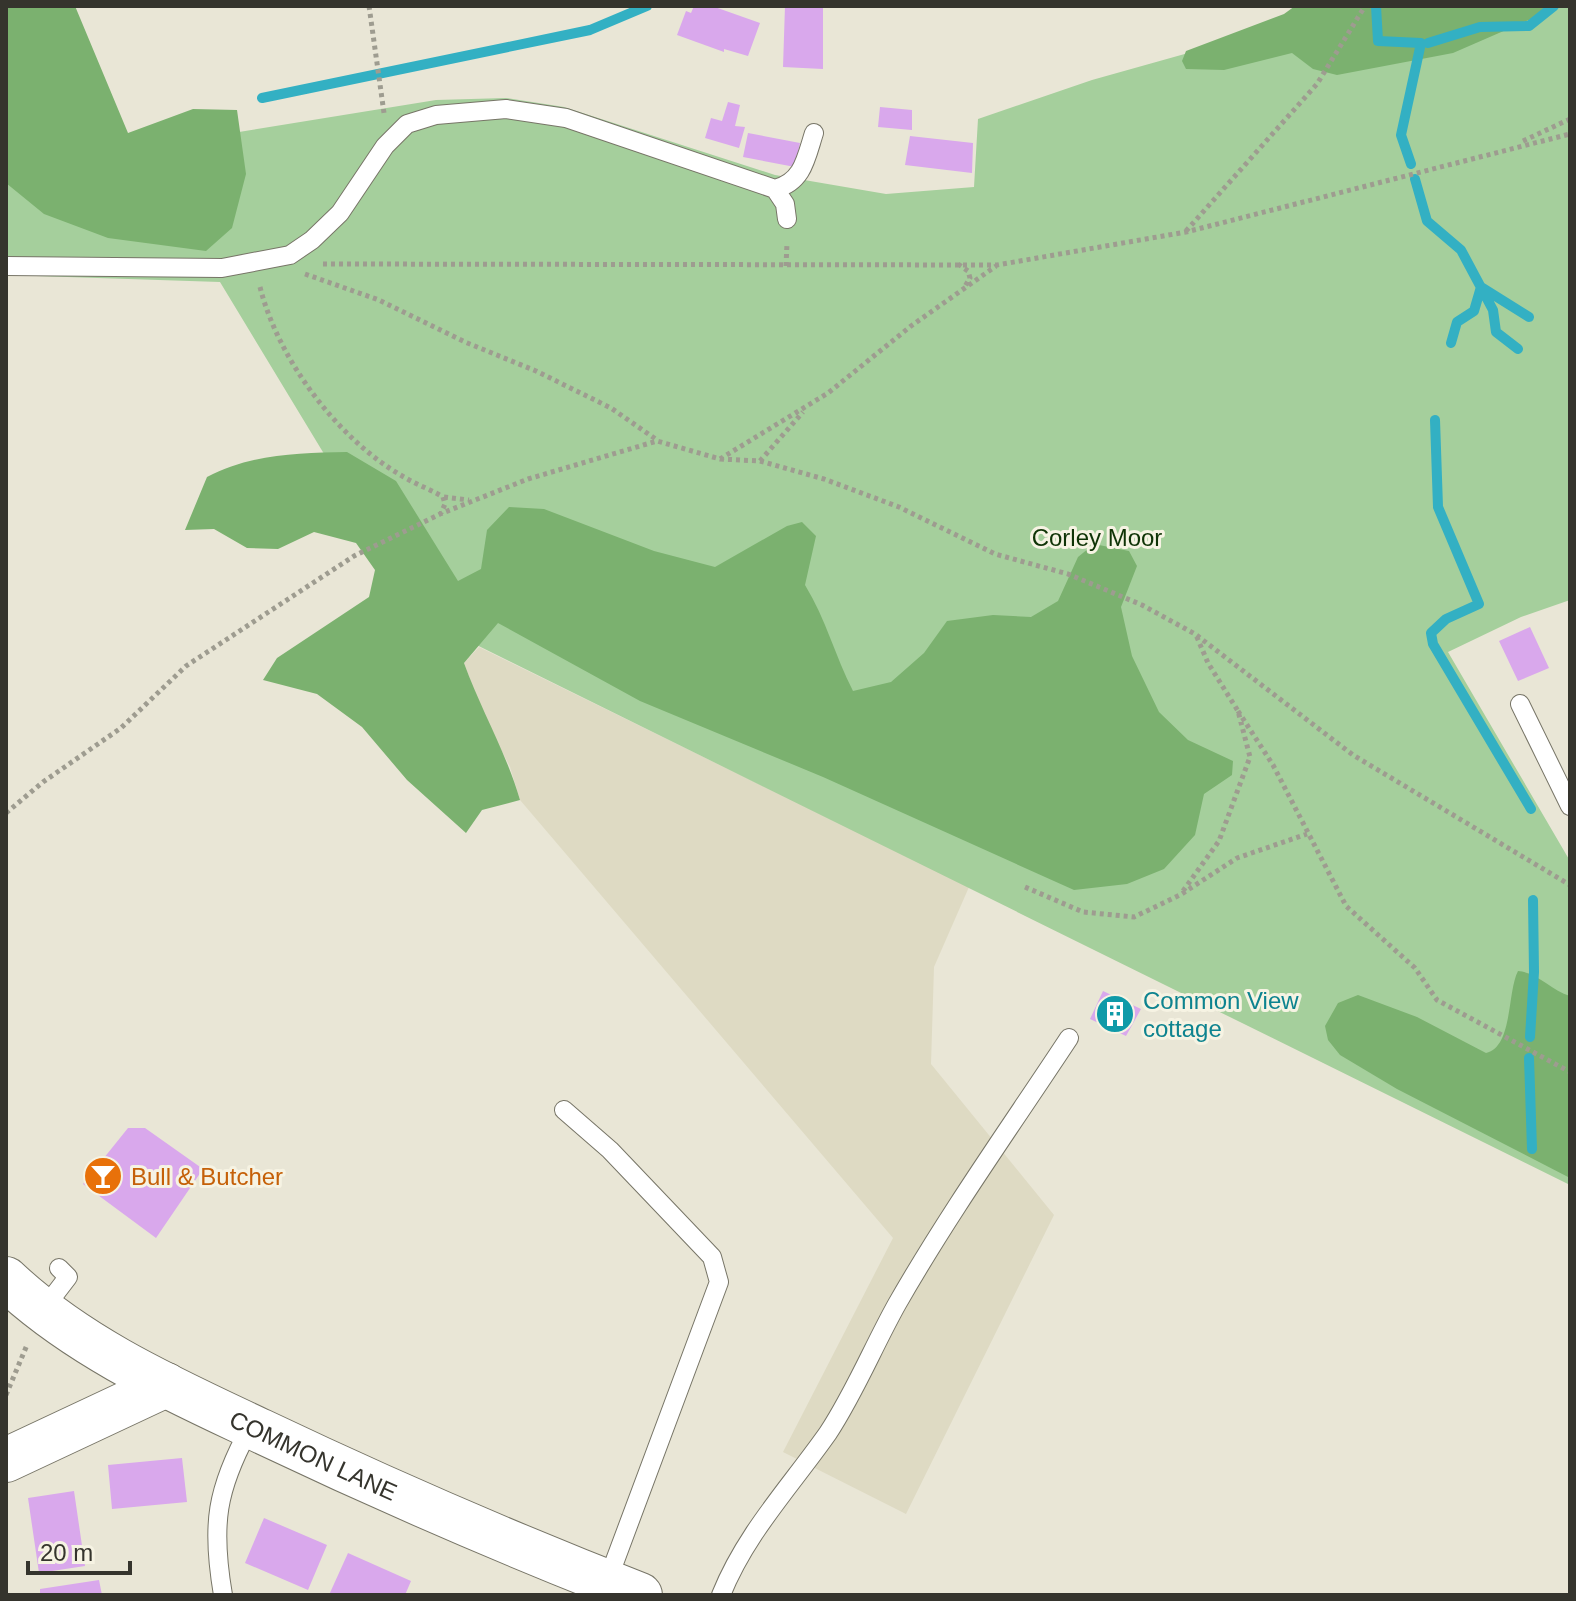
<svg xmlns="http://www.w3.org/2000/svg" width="1576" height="1601" font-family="Helvetica,sans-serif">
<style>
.built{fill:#dedac3}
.green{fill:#a5cf9c}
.forest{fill:#7bb16f}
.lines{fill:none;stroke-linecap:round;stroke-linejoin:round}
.stream{stroke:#33b0c3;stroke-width:10}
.building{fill:#d9a8ec}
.service-casing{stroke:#777567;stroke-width:20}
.tertiary-casing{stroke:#777567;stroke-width:46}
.path{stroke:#9e9c90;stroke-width:5;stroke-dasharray:4 4;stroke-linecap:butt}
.service{stroke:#fff;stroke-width:18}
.tertiary{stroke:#fff;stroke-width:44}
.labels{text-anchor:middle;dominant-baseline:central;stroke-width:6;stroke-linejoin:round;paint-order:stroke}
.park-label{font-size:24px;fill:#0f3406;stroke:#f6f3e3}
.culture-label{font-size:24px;fill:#0d838f;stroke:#f6f3e3;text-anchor:start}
.food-label{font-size:24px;fill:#c56008;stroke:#f6f3e3;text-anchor:start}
.street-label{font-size:24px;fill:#35342d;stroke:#f6f3e3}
</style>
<rect width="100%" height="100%" fill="#e9e6d6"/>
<path class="built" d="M479 647 969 887 934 967 931 1064 1054 1215 906 1514 783 1452 893 1238 520 800 510 767 483 714 464 663Z"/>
<path class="green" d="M6 6 103 154 436 100 506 98 564 107 775 175 886 194 974 187 978 119 1092 80 1206 48 1307 6H1570V600L1521 617 1448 652 1570 861V1185L424 619 220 282 6 275Z"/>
<path class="forest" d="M6 6H75L128 133 193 109 237 110 246 174 232 228 206 251 108 238 44 214 6 183Z
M1295 6H1561L1453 53 1337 75 1313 69 1292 53 1224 70 1186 69 1182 61 1186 51 1284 14Z
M347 452 396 481 458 581 481 569 487 530 509 507 544 509 654 551 715 567 787 526 802 522 816 536 805 585C826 619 835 656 853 691L891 682 924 653 947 621 993 615 1031 617 1058 601 1078 557 1094 544 1129 551 1137 566 1121 607 1132 656 1159 712 1188 740 1233 761 1232 775 1204 794 1195 835 1164 869 1127 884 1074 890 823 777 640 701 498 623 464 663C481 710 506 752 520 800L482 810 466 833 407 780 362 727 317 694 263 680 277 658 369 597 375 570 356 543 314 532 278 549 247 548 214 529 185 530 207 477C251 454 298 453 347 452Z
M1518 971C1537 972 1551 990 1570 996V1178L1397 1089 1340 1055 1328 1040 1325 1026 1338 1003 1358 995 1417 1017 1486 1053C1513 1047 1507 992 1518 971Z"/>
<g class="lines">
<path class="stream" d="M1376 6 1378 41 1421 43 1401 135 1411 164
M1428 43 1480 27 1529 26 1554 6
M262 98 590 30 647 6
M1415 179 1427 221 1461 250 1493 310 1496 332 1518 349
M1451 343 1457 322 1474 311 1481 287 1529 317
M1435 420 1438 507 1479 604 1446 619 1431 633 1433 644 1531 809
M1530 1037 1534 972 1533 900
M1529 1058 1532 1149"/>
</g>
<path class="building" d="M694 6H712L760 23 748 56 724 49V52L677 35 686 11 691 13Z
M785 6H823V69L783 67Z
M728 102 740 105 735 126 745 127 739 148 705 138 711 118 722 121Z
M880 107 912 110V130L878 127Z
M748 133 800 143 795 167 743 157Z
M910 136 973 143 972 173 905 165Z
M1530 627 1549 668 1518 681 1499 641Z
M1103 991 1141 1009 1126 1036 1090 1019Z
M128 1128H145L203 1169 156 1238 83 1184Z
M182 1458 187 1502 112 1509 108 1465Z
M74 1491 85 1566 39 1573 28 1498Z
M264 1518 327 1545 308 1590 245 1563Z
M348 1553 411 1581 405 1595H329Z
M99 1580 102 1595H40V1589Z"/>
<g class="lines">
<g class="service-casing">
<path id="service" d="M775 189 785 204 787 219
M6 266 222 268 290 255 312 240 340 213 385 146 407 124 436 115 506 109 566 118 775 189C803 182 806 158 814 133
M1520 704 1570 806
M564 1110 610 1150 712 1257 719 1282 607 1582
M42 1311 68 1277 59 1268
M223 1595C211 1525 216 1489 251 1426
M721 1595C746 1533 790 1487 828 1433 855 1392 873 1347 897 1304 949 1213 1011 1126 1069 1038"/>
</g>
<g class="tertiary-casing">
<g id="tertiary">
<path id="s1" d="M6 1279C79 1348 172 1389 261 1431 385 1490 512 1545 640 1595"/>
<path d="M6 1460 166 1385"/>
</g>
</g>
<path class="path" d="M369 6 384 113
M1523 141 1570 119
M1186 231 1317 84 1365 6
M323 264 997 265 1186 232 1570 134
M958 264 968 271 970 278 964 288
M786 266 787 243
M305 274 379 300 465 342 536 371 611 408 657 440
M260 287C278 359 338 440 404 477 417 485 430 489 443 497L445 504 441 513
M720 459 760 461 824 479 899 507 995 554 1068 574 1142 605 1195 634 1353 755 1570 885
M760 461 803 412
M444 497 469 500
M1238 711 1273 765 1346 906 1415 968 1437 1000 1570 1072
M6 813 43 782 121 728 186 666 354 556 440 514 528 479 657 441 720 459 828 393 911 326 996 266
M1025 887 1083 912 1134 917 1180 895 1237 858 1307 834
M1183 891 1219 841 1250 757 1238 711 1208 663 1196 635
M6 1395 27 1345"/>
<use href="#service" class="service"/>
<use href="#tertiary" class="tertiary"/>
</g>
<defs>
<g id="building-disc" transform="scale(2)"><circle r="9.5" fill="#0f9aa8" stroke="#f6f3e3"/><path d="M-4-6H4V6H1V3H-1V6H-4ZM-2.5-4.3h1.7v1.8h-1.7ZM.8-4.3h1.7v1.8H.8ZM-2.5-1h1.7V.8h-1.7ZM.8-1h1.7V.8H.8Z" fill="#fff"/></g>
<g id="bar-disc" transform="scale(2)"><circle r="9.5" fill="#e8710a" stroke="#f6f3e3"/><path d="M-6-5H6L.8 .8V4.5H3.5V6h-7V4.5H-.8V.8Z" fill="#fff"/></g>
</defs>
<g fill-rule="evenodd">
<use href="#building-disc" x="1115" y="1014"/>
<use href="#bar-disc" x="103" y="1176"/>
</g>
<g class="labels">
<g class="park-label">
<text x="1097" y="537">Corley Moor</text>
</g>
<g class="culture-label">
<text x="1143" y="1000">Common View<tspan x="1143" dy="28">cottage</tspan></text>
</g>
<g class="food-label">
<text x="131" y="1176">Bull &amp; Butcher</text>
</g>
<g class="street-label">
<text stroke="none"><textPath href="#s1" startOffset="356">COMMON LANE</textPath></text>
</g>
</g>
<rect width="1576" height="1601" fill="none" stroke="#35342d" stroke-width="16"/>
<path d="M28 1561v12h102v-12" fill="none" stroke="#35342d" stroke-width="4"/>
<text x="40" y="1561" font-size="24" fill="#35342d" stroke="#f6f3e3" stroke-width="6" paint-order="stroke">20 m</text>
</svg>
